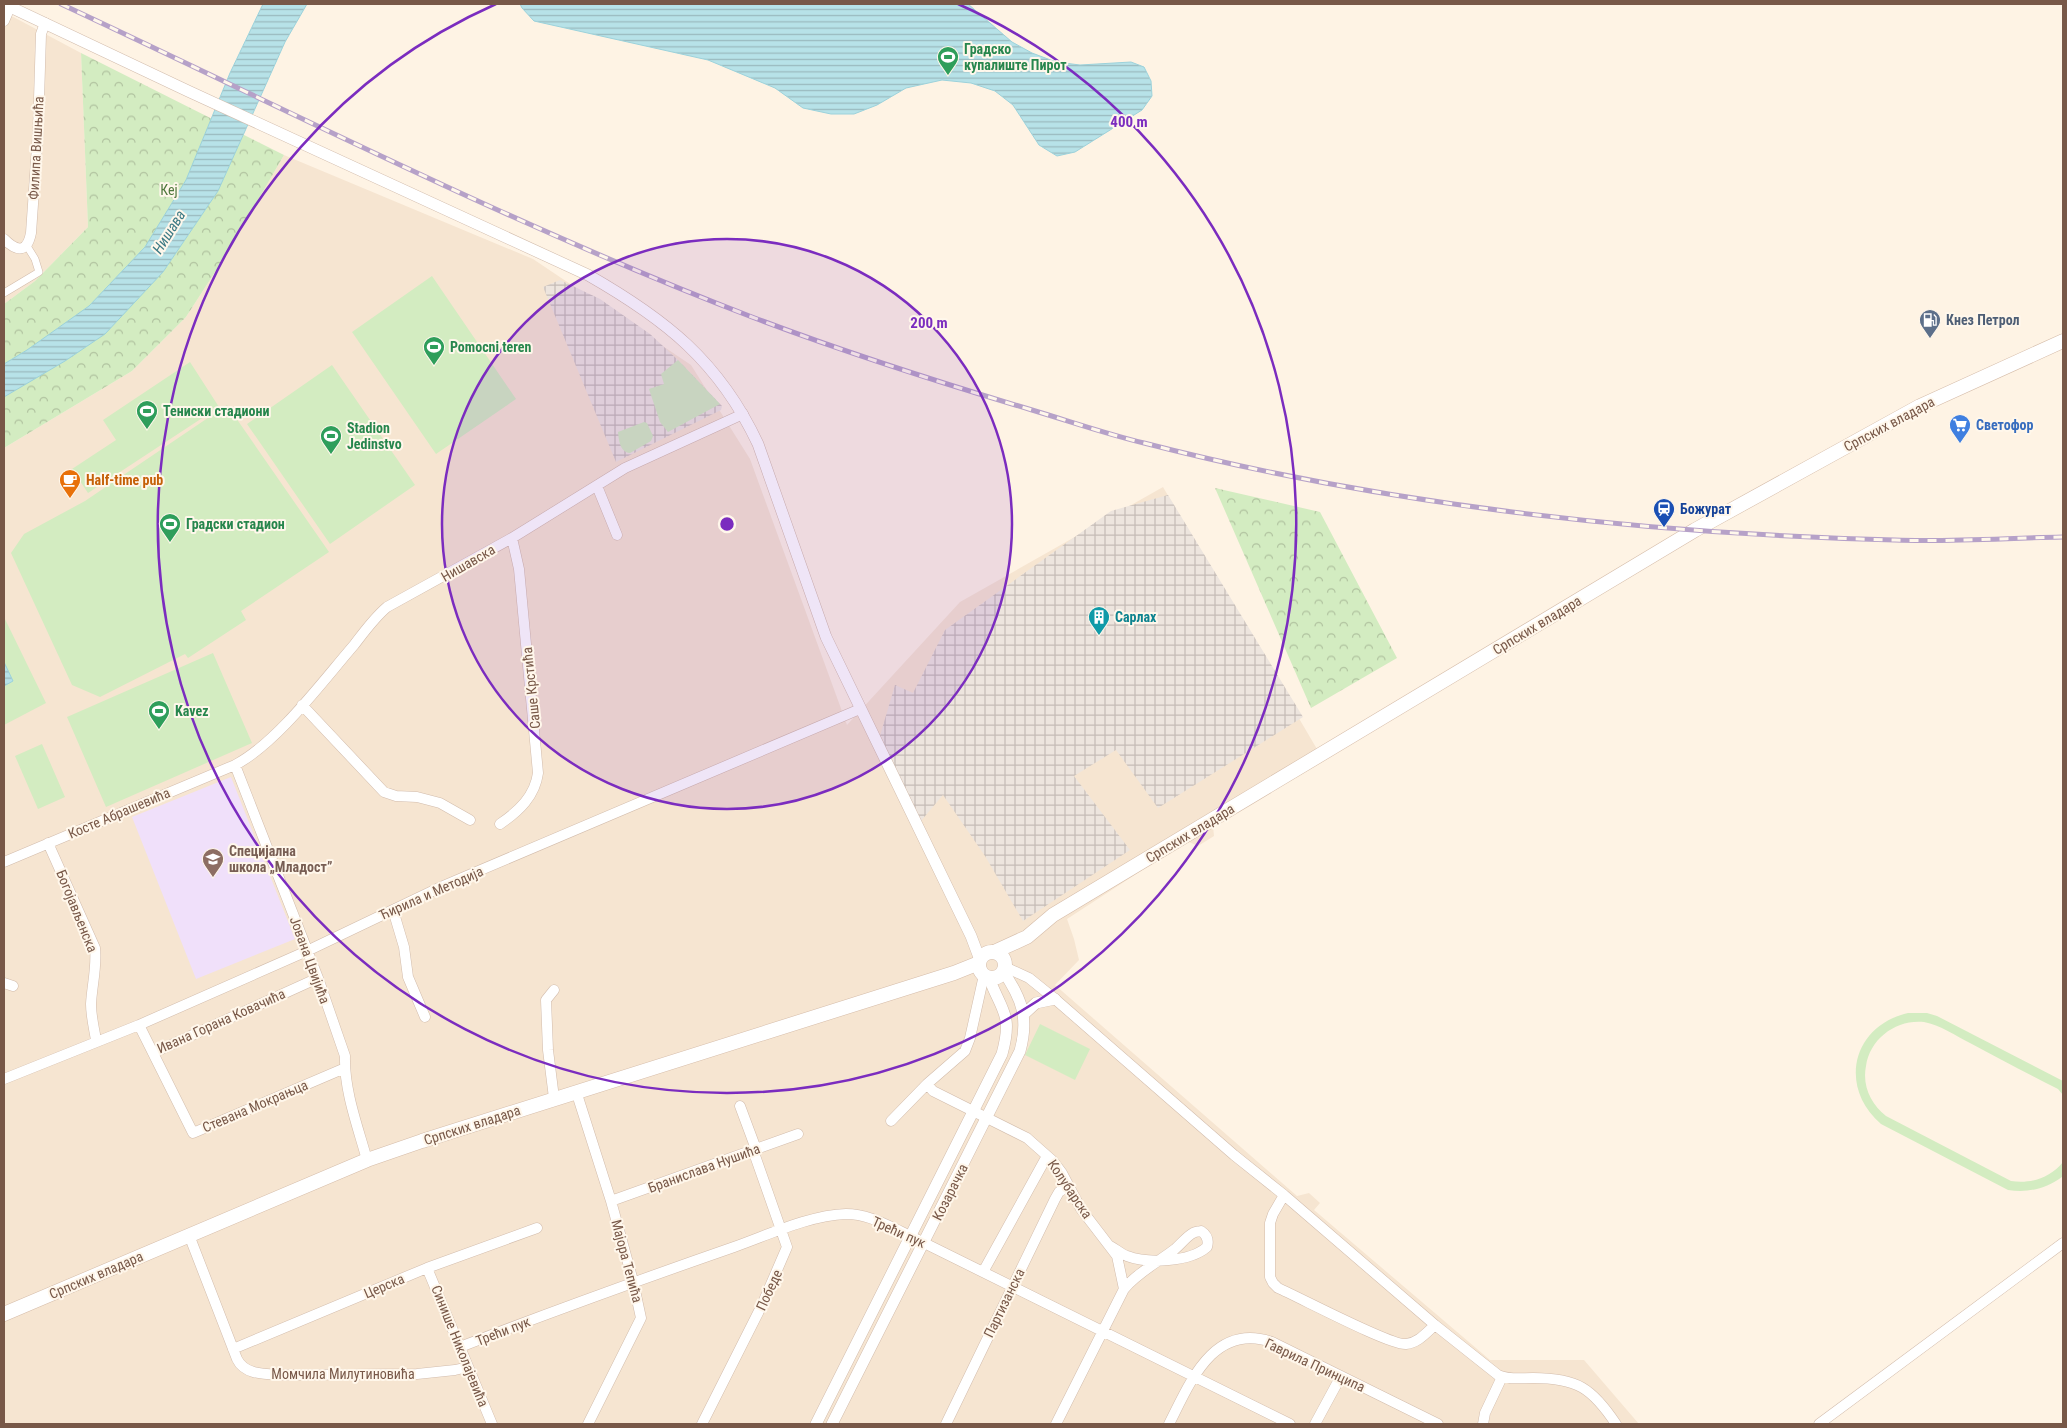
<svg xmlns="http://www.w3.org/2000/svg" width="2067" height="1428" font-family="'Roboto Condensed',sans-serif">
<style>
.residential{fill:#f6e5d1}
.industrial{fill:url(#industrial-grid)}
.education{fill:#f0e0fa}
.grass{fill:#d3ecc1}
.forest{fill:url(#forest-crowns)}
.water{fill:url(#water-rules);stroke:#9cd2db}
.lines{fill:none;stroke-linecap:round;stroke-linejoin:round}
.pedestrian-casing{stroke:#d2bcac;stroke-width:8}
.minor-casing{stroke:#d2bcac;stroke-width:11}
.tertiary-casing{stroke:#d2bcac;stroke-width:12}
.secondary-casing{stroke:#d5bca9;stroke-width:15}
.pedestrian{stroke:#fff;stroke-width:7}
.minor{stroke:#fff;stroke-width:10}
.tertiary{stroke:#fff;stroke-width:11}
.secondary{stroke:#fff;stroke-width:14}
.rail-casing{stroke:#b6a1c8;stroke-width:5}
.rail{stroke:#fff7eb;stroke-width:3;stroke-dasharray:9;stroke-linecap:butt}
.ring{fill:none;stroke:#7b2cbf;stroke-width:2.5}
.labels{text-anchor:middle;dominant-baseline:central;stroke-width:4;stroke-linejoin:round;paint-order:stroke}
.leisure-label{font-size:14px;font-weight:bold;fill:#27864d;stroke:#fff7eb;text-anchor:start}
.street-label{font-size:14px;fill:#785848;stroke:#fff7eb}
.park-label{font-size:14px;fill:#4e783c;stroke:#fff7eb}
.service-label{font-size:14px;font-weight:bold;fill:#4e5e75;stroke:#fff7eb;text-anchor:start}
.shop-label{font-size:14px;font-weight:bold;fill:#366cbe;stroke:#fff7eb;text-anchor:start}
.food-label{font-size:14px;font-weight:bold;fill:#c56008;stroke:#fff7eb;text-anchor:start}
.transit-label{font-size:14px;font-weight:bold;fill:#164399;stroke:#fff7eb;text-anchor:start}
.culture-label{font-size:14px;font-weight:bold;fill:#0d838f;stroke:#fff7eb;text-anchor:start}
.education-label{font-size:14px;font-weight:bold;fill:#785e54;stroke:#fff7eb;text-anchor:start}
.water-label{font-size:15px;font-style:italic;fill:#3d7a85;stroke:#fff7eb}
.centre{fill:#7b2cbf;stroke:#fff7eb;stroke-width:2.5}
.ring-label{font-size:15px;text-anchor:middle;font-weight:bold;fill:#7b2cbf;stroke:#fff7eb;stroke-width:4;stroke-linejoin:round;paint-order:stroke}
</style>
<defs>
<pattern id="industrial-grid" width="8" height="8" patternUnits="userSpaceOnUse" patternTransform="scale(1.25)"><rect width="8" height="8" fill="#ede5de"/><path d="M0 4h8M4 0v8" fill="none" stroke="#c5bcb6"/></pattern>
<pattern id="forest-crowns" width="20" height="18" patternUnits="userSpaceOnUse" patternTransform="scale(1.25)"><rect width="20" height="18" fill="#d3ecc1"/><path d="M2 6a3 3 0 1 1 6 0M12 15a3 3 0 1 1 6 0" fill="none" stroke="#b0c29f"/></pattern>
<pattern id="water-rules" width="6" height="5" patternUnits="userSpaceOnUse" patternTransform="scale(1.25)"><rect width="6" height="5" fill="#b7e2e8"/><path d="M0 2.5h6" fill="none" stroke="#9ababe"/></pattern>
</defs>
<rect width="100%" height="100%" fill="#fef3e4"/>
<path class="residential" d="M4 12 81 53 88 227 35 281 4 304Z
M284 155 533 259 691 365 750 459 847 725 960 602 1163 487 1324 761 1213 826 1214 836 1198 846 1187 841 1067 919 1074 939 1079 960 1055 985 1297 1196 1309 1193 1320 1203 1314 1210 1490 1360H1584L1639 1424H4V448L132 371 186 317 228 252Z"/>
<path class="industrial" d="M560 280 600 299 650 334 678 360 722 406 721 410 616 462 543 287Z
M1168 495 1303 717 1158 808 1116 750 1074 776 1130 850 1023 921 985 856 943 795 920 822 879 739 895 685 913 693 945 630 1111 511Z"/>
<path class="education" d="M231 777 295 939 196 979 132 817Z"/>
<path class="grass" d="M432 276 516 399 436 454 352 332Z
M678 360 720 404 668 432 660 422 649 389 664 384 661 374Z
M190 362 219 407 88 493 72 469 116 440 103 420Z
M332 365 415 485 330 544 247 424Z
M227 405 329 552 241 611 246 620 188 658 185 654 100 697 72 685 11 553 24 534 85 501Z
M644 422 647 423 653 436 651 441 630 453C620 452 619 441 618 432Z
M4 617 46 703 4 725Z
M213 653 252 743 106 807 67 717Z
M42 744 65 797 38 809 15 756Z
M1908 1013H1927L1937 1016 2063 1081V1095L2058 1089C2029 1074 1999 1059 1970 1043 1956 1036 1940 1025 1924 1022 1897 1019 1870 1038 1866 1066 1862 1086 1871 1104 1886 1116L2011 1181C2031 1184 2050 1178 2063 1162L2062 1177C2045 1189 2028 1193 2008 1190L1881 1124C1838 1087 1852 1026 1908 1013Z
M1040 1024 1090 1049 1075 1080 1025 1055Z"/>
<path class="forest" d="M81 53 284 155 228 252 186 317 132 371 4 448V304L35 281 88 227Z
M1215 488 1320 512 1397 658 1311 708Z"/>
<path class="water" d="M263 4H307L285 42 218 191 163 272 105 334 65 361 4 397V364L27 350 89 306 145 247 186 180 230 73Z
M520 4H968L1012 42 1032 53 1056 62 1080 65 1131 62 1144 67 1151 81 1152 96 1142 110 1075 152 1057 156 1039 145 1013 105 995 91 971 83 942 80 906 88 877 105 854 114H831L803 108 775 88 708 60 534 21 522 8Z
M4 662 13 681 4 686Z"/>
<g class="lines">
<g class="pedestrian-casing">
<path id="pedestrian" d="M4 293 39 272 35 259 27 246"/>
</g>
<g class="minor-casing">
<path id="minor" d="M4 21 10 7
M4 239C17 252 27 253 31 233L38 132 41 34 45 23
M597 486 617 535
M302 705 384 792 396 796 417 797 440 803 470 820
M235 765 318 978 345 1056C344 1091 358 1127 367 1160
M500 824C519 811 535 796 538 773L519 569 512 538
M48 843 95 948C97 967 92 985 91 1004 91 1016 94 1028 96 1040
M4 862 235 765C277 743 322 682 354 645 364 632 374 618 387 607L512 538 625 468 743 414
M393 910 404 947 408 977 425 1017
M1005 967 1029 978 1055 999 1234 1155 1284 1195 1435 1325 1498 1375C1509 1380 1521 1378 1533 1378 1577 1378 1592 1388 1616 1424
M4 983 13 986
M139 1025 153 1053 318 978
M153 1053 193 1133 345 1068
M4 1079 139 1025 307 951 443 886 860 709
M927 1084 933 1091 1027 1138 1053 1161 1062 1173 1081 1209 1117 1256 1124 1289
M576 1091 611 1201 633 1281 641 1318 588 1424
M554 1098 548 1050 546 1000 554 990
M740 1106 756 1149
M891 1121 927 1084 965 1051 970 1038 984 975
M1284 1195 1273 1214 1270 1223V1277L1273 1283 1278 1288C1299 1297 1391 1346 1406 1344 1418 1343 1426 1333 1435 1325
M611 1201 798 1134
M189 1235 237 1359C245 1376 268 1374 284 1375L417 1374 455 1370 468 1367
M427 1268 492 1424
M983 1272 1047 1156
M460 1347C551 1312 642 1279 734 1247 768 1235 810 1215 846 1214 866 1214 883 1223 900 1231L1290 1424
M233 1349 427 1268 537 1228
M702 1424 762 1305 787 1247 753 1150
M946 1424 1055 1199 1059 1192 1068 1186
M1056 1424 1124 1289C1137 1273 1158 1262 1175 1249 1181 1244 1186 1237 1193 1233 1197 1231 1197 1232 1201 1231 1207 1235 1209 1240 1207 1247 1190 1262 1148 1264 1127 1256 1121 1254 1116 1249 1110 1246
M1169 1424C1190 1383 1213 1322 1272 1342L1438 1424
M1315 1424 1341 1376
M1483 1424 1485 1413 1502 1377
M1819 1424 2063 1243"/>
</g>
<g class="tertiary-casing">
<path id="tertiary" d="M4 4 188 91 588 275C665 319 719 361 758 444L826 637 971 936 980 960
M1024 1014 1036 1003 1055 999
M816 1424 1002 1054C1013 1014 1002 1012 989 978
M832 1424 1020 1051C1029 1018 1022 999 1003 971"/>
</g>
<g class="secondary-casing">
<path id="secondary" d="M994 952 1027 937 1053 915 1695 530 1920 406 2063 341
M979 965a13 13 0 1 1 26 0a13 13 0 1 1-26 0Z
M4 1314 367 1160 422 1141 954 973 979 963"/>
</g>
<use href="#pedestrian" class="pedestrian"/>
<use href="#minor" class="minor"/>
<use href="#tertiary" class="tertiary"/>
<use href="#secondary" class="secondary"/>
<g class="rail-casing">
<path id="rail" d="M61 4C290 111 517 227 752 317 844 352 938 382 1032 410 1069 421 1106 434 1144 443 1385 505 1646 534 1895 540 1951 542 2007 538 2063 537"/>
</g>
<use href="#rail" class="rail"/>
</g>
<circle cx="727" cy="524" r="285" fill="#7b2cbf" fill-opacity=".12"/>
<g class="ring">
<circle cx="727" cy="524" r="285"/>
<path d="M958 4A569 569 0 1 1 496 4"/>
</g>
<defs>
<g id="stadium-pin" transform="scale(1.125)"><path d="M0 17L-7.5 6A9.5 9.5 0 1 1 7.5 6Z" fill="#2e9e5b" stroke="#fff7eb"/><path d="M0-5a6.5 5 0 1 0 0 10a6.5 5 0 1 0 0-10ZM-3.5-1.8h7v3.6h-7Z" fill="#fff"/></g>
<g id="fuel-pin" transform="scale(1.125)"><path d="M0 17L-7.5 6A9.5 9.5 0 1 1 7.5 6Z" fill="#5c6f8a" stroke="#fff7eb"/><path d="M-5.5-6h7V0h2V4h1.3V-2.5L3-4.5l.8-.8L6-3V5H2.5V1h-1V6h-7ZM-4.2-4.7v3.2H.2V-4.7Z" fill="#fff"/></g>
<g id="supermarket-pin" transform="scale(1.125)"><path d="M0 17L-7.5 6A9.5 9.5 0 1 1 7.5 6Z" fill="#3f7fe0" stroke="#fff7eb"/><path d="M-6-5.5h2.5l.6 2H6L4.5 2H-2.5L-4.4-4H-6ZM-1.5 3.2a1.3 1.3 0 1 0 .1 0ZM3 3.2a1.3 1.3 0 1 0 .1 0Z" fill="#fff"/></g>
<g id="cafe-pin" transform="scale(1.125)"><path d="M0 17L-7.5 6A9.5 9.5 0 1 1 7.5 6Z" fill="#e8710a" stroke="#fff7eb"/><path d="M-5.5-4.5H6V0H3Q3 3.5 0 3.5H-2.5Q-5.5 3.5-5.5 0ZM3-3.2v2h1.7v-2ZM-6 4.5H4V6H-6Z" fill="#fff"/></g>
<g id="station-pin" transform="scale(1.125)"><path d="M0 17L-7.5 6A9.5 9.5 0 1 1 7.5 6Z" fill="#1a4fb4" stroke="#fff7eb"/><path d="M-3-6H3Q5-6 5-4V2Q5 4 3 4L4.5 6H3L1.5 4h-3L-3 6H-4.5L-3 4Q-5 4-5 2V-4Q-5-6-3-6ZM-3.5-4v3h7v-3ZM-3.5 1v1.5H-2V1ZM2 1v1.5H3.5V1Z" fill="#fff"/></g>
<g id="building-pin" transform="scale(1.125)"><path d="M0 17L-7.5 6A9.5 9.5 0 1 1 7.5 6Z" fill="#0f9aa8" stroke="#fff7eb"/><path d="M-4-6H4V6H1V3H-1V6H-4ZM-2.5-4.3h1.7v1.8h-1.7ZM.8-4.3h1.7v1.8H.8ZM-2.5-1h1.7V.8h-1.7ZM.8-1h1.7V.8H.8Z" fill="#fff"/></g>
<g id="school-pin" transform="scale(1.125)"><path d="M0 17L-7.5 6A9.5 9.5 0 1 1 7.5 6Z" fill="#8d6e63" stroke="#fff7eb"/><path d="M0-5L7-2L0 1L-7-2ZM-4 1L0 2.5L4 1V4Q0 6-4 4Z" fill="#fff"/></g>
</defs>
<g fill-rule="evenodd">
<use href="#stadium-pin" x="948" y="57"/>
<use href="#fuel-pin" x="1930" y="320"/>
<use href="#stadium-pin" x="434" y="347"/>
<use href="#stadium-pin" x="147" y="411"/>
<use href="#supermarket-pin" x="1960" y="425"/>
<use href="#stadium-pin" x="331" y="436"/>
<use href="#cafe-pin" x="70" y="480"/>
<use href="#station-pin" x="1664" y="509"/>
<use href="#stadium-pin" x="170" y="524"/>
<use href="#building-pin" x="1099" y="617"/>
<use href="#stadium-pin" x="159" y="711"/>
<use href="#school-pin" x="213" y="859"/>
</g>
<g class="labels">
<g class="leisure-label">
<text x="964" y="49">Градско<tspan x="964" dy="16">купалиште Пирот</tspan></text>
<text x="450" y="347">Pomocni teren</text>
<text x="163" y="411">Тениски стадиони</text>
<text x="347" y="428">Stadion<tspan x="347" dy="16">Jedinstvo</tspan></text>
<text x="186" y="524">Градски стадион</text>
<text x="175" y="711">Kavez</text>
</g>
<g class="street-label">
<text transform="translate(36 148) rotate(-87)">Филипа Вишњића</text>
<text transform="translate(1889 424) rotate(-28)">Српских владара</text>
<text transform="translate(468 563) rotate(-30)">Нишавска</text>
<text transform="translate(1537 625) rotate(-31)">Српских владара</text>
<text transform="translate(531 688) rotate(-96)">Саше Крстића</text>
<text transform="translate(119 813) rotate(-23)">Косте Абрашевића</text>
<text transform="translate(1190 833) rotate(-31)">Српских владара</text>
<text transform="translate(431 893) rotate(-24)">Ћирила и Методија</text>
<text transform="translate(77 911) rotate(68)">Богојављенска</text>
<text transform="translate(310 960) rotate(70)">Јована Цвијића</text>
<text transform="translate(221 1021) rotate(-24)">Ивана Горана Ковачића</text>
<text transform="translate(255 1106) rotate(-23)">Стевана Мокрањца</text>
<text transform="translate(472 1125) rotate(-18)">Српских владара</text>
<text transform="translate(704 1168) rotate(-20)">Бранислава Нушића</text>
<text transform="translate(1070 1189) rotate(56)">Колубарска</text>
<text transform="translate(950 1192) rotate(-63)">Козарачка</text>
<text transform="translate(899 1232) rotate(24)">Трећи пук</text>
<text transform="translate(627 1261) rotate(75)">Мајора Тепића</text>
<text transform="translate(96 1275) rotate(-23)">Српских владара</text>
<text transform="translate(384 1286) rotate(-23)">Церска</text>
<text transform="translate(769 1290) rotate(-65)">Победе</text>
<text transform="translate(1004 1303) rotate(-64)">Партизанска</text>
<text transform="translate(503 1331) rotate(-21)">Трећи пук</text>
<text transform="translate(460 1346) rotate(68)">Синише Николајевића</text>
<text transform="translate(1315 1365) rotate(25)">Гаврила Принципа</text>
<text x="343" y="1374">Момчила Милутиновића</text>
</g>
<g class="park-label">
<text x="169" y="190">Кеј</text>
</g>
<g class="service-label">
<text x="1946" y="320">Кнез Петрол</text>
</g>
<g class="shop-label">
<text x="1976" y="425">Светофор</text>
</g>
<g class="food-label">
<text x="86" y="480">Half-time pub</text>
</g>
<g class="transit-label">
<text x="1680" y="509">Божурат</text>
</g>
<g class="culture-label">
<text x="1115" y="617">Сарлах</text>
</g>
<g class="education-label">
<text x="229" y="851">Специјална<tspan x="229" dy="16">школа „Младост”</tspan></text>
</g>
<g class="water-label">
<text transform="translate(169 232) rotate(-58)">Нишава</text>
</g>
</g>
<circle cx="727" cy="524" r="8" class="centre"/>
<g class="ring-label">
<text x="1129" y="127">400 m</text>
<text x="929" y="328">200 m</text>
</g>
<rect width="2067" height="1428" fill="none" stroke="#785848" stroke-width="10"/>
</svg>
